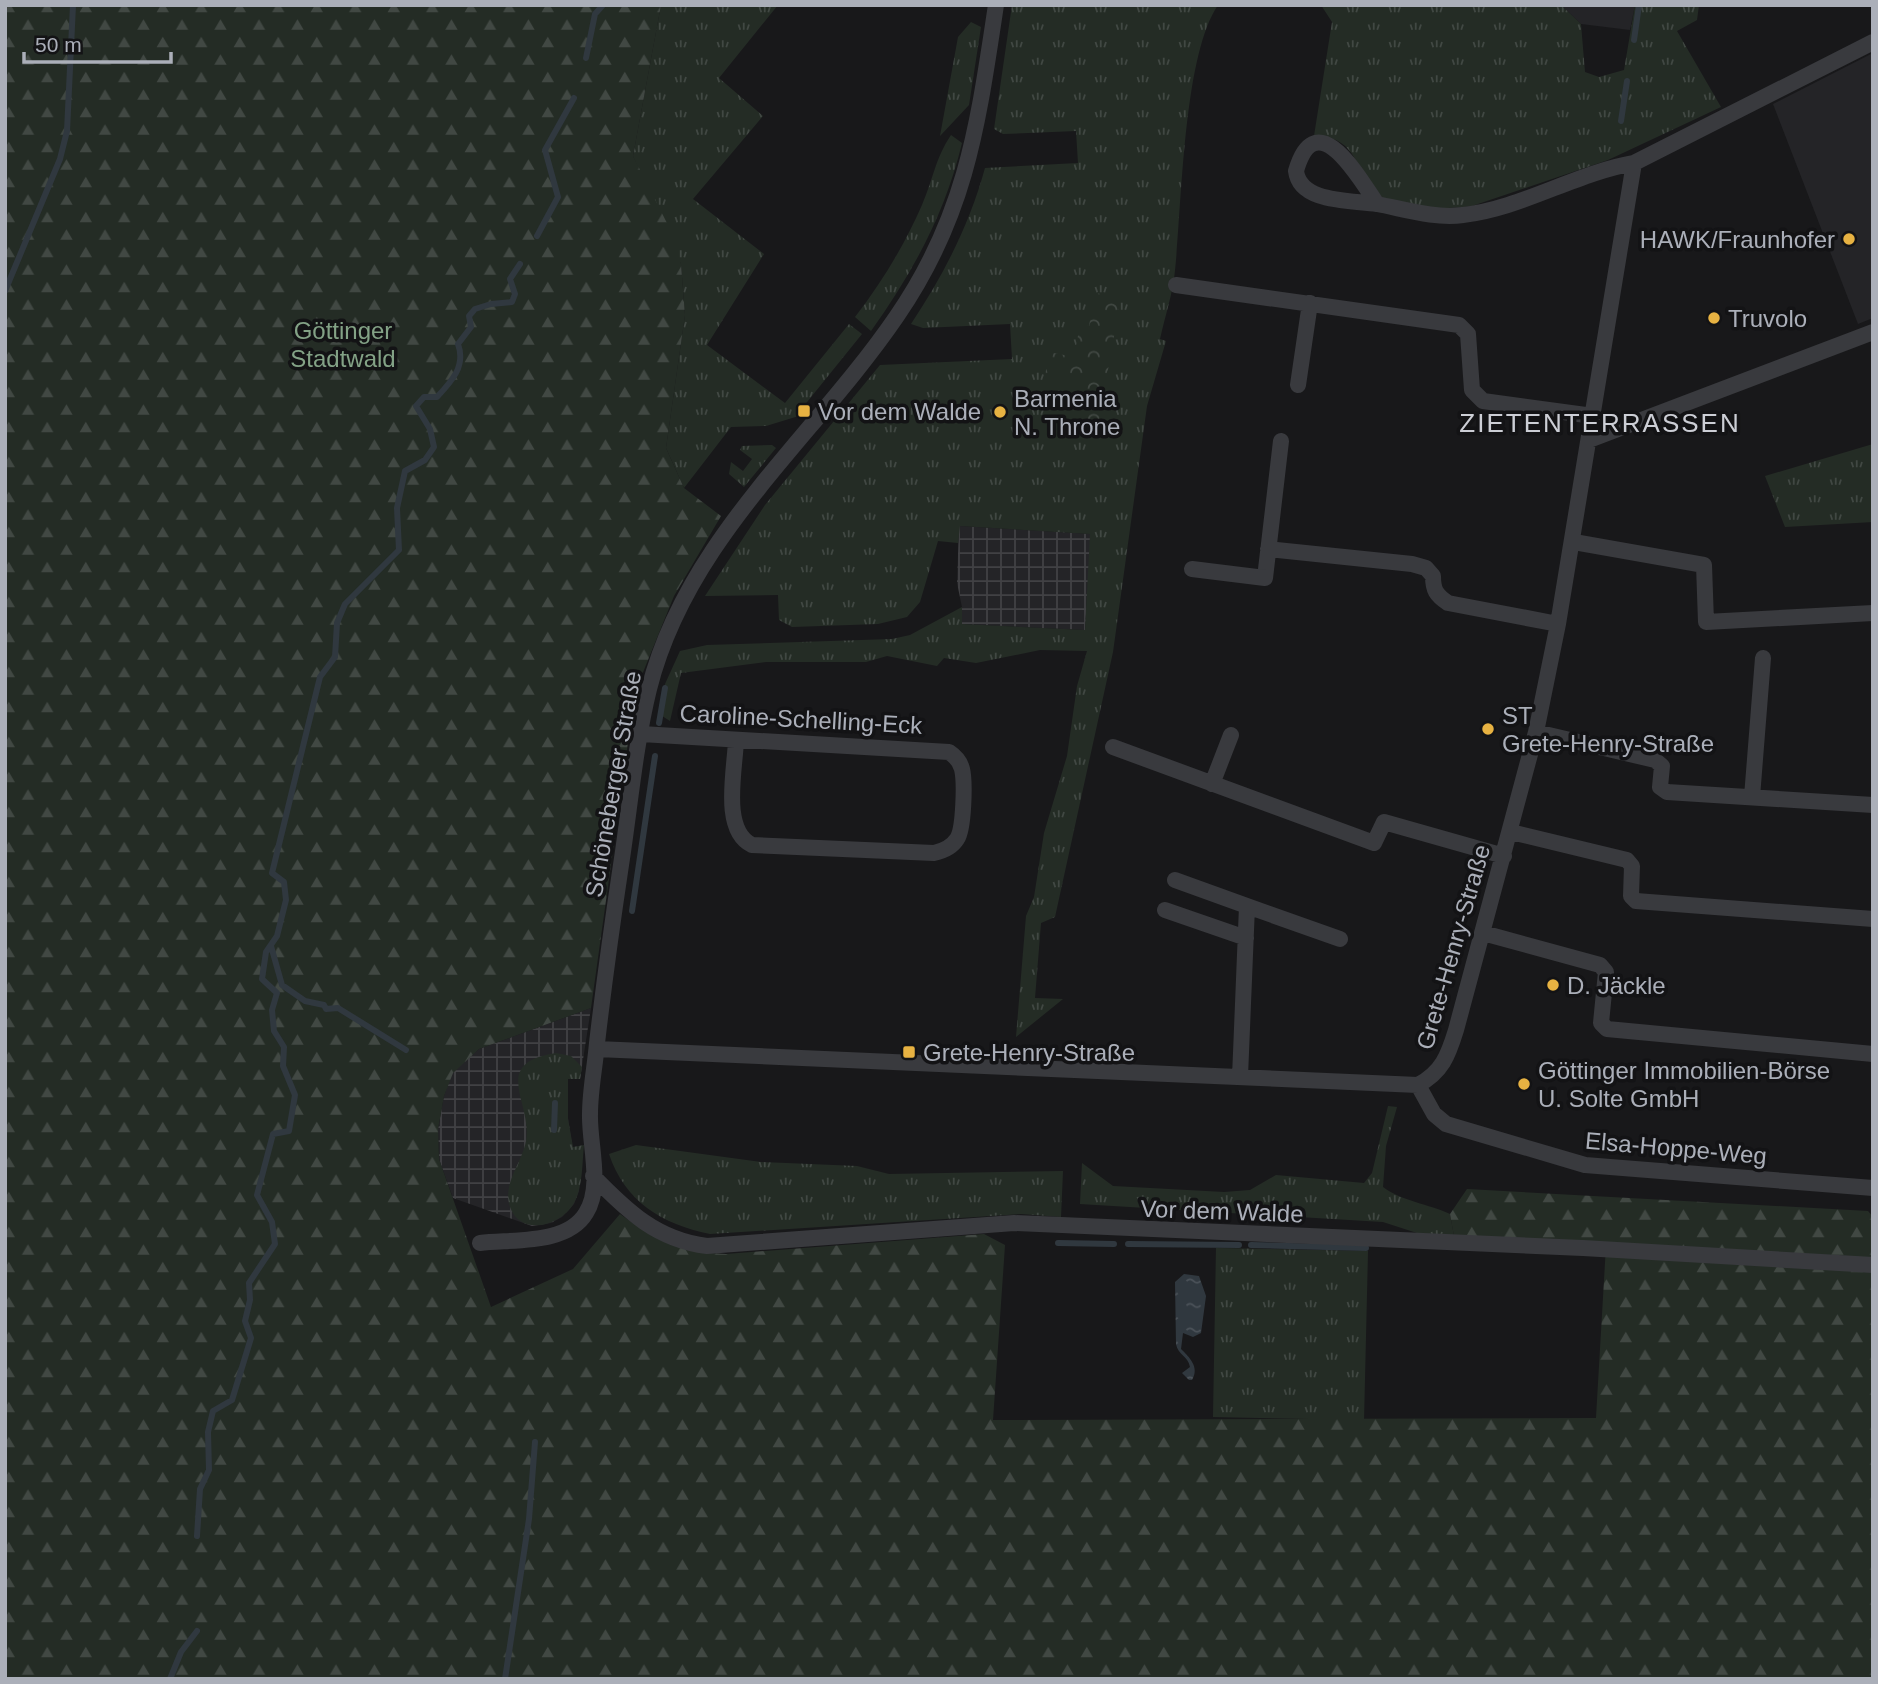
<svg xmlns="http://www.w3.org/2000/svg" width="1878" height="1684" font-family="Helvetica,sans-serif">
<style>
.built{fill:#242427}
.industrial{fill:url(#industrial-grid)}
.grass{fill:url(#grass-tufts)}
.forest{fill:url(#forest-firs)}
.park{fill:url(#park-crowns)}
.water{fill:url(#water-ripples)}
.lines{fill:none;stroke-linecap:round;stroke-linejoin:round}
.stream{stroke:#30383f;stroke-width:6}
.minor{stroke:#393a3e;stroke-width:16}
.poi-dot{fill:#e7b242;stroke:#131315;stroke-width:2.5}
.labels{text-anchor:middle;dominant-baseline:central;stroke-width:7;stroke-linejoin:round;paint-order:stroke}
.poi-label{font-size:24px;fill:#abafb9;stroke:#131315;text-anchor:start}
.park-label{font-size:24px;fill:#83a286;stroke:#131315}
.street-label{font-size:24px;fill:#abafb9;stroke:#131315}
.neighbourhood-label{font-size:26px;letter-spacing:2px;fill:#ccced5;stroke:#131315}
</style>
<defs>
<pattern id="industrial-grid" width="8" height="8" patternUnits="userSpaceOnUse" patternTransform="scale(1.75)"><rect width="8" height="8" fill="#242427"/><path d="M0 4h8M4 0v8" fill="none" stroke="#414144"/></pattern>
<pattern id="grass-tufts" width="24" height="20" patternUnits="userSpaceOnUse" patternTransform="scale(1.75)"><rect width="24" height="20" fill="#242c25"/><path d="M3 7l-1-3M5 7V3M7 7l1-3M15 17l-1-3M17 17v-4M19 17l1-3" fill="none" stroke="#414843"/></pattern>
<pattern id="forest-firs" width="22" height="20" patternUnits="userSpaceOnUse" patternTransform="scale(1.75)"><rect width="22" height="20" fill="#242c25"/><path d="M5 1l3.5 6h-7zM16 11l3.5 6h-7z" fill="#414843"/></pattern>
<pattern id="park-crowns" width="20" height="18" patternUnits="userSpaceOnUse" patternTransform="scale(1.75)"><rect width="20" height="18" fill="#242c25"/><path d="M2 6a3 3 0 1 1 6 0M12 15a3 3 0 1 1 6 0" fill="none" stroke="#414843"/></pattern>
<pattern id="water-ripples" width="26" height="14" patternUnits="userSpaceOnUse" patternTransform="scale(1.75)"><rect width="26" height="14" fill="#30383f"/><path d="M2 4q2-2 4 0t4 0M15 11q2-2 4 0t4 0" fill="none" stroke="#4b5259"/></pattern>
</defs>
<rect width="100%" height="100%" fill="#18181a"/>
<path class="built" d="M1561 5H1635L1630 30 1581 24Z
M1873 53V318L1858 324 1773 104Z"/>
<path class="industrial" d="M959 526 1091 534 1085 630 962 624V607L957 583Z
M591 1008 580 1079H567L568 1118 579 1191 574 1204 562 1217 551 1223 532 1226 453 1198 439 1159 438 1129 444 1096 452 1073 479 1049Z"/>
<path class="grass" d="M661 5H778L719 78 763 116 693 199 764 254 707 345 785 403 849 324 862 334 799 412 802 415 766 426 731 427 684 488 666 448 685 315 681 264 633 156Z
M1012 5H1218C1183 56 1182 205 1175 270 1173 293 1165 316 1160 339L1166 341 1147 406 1113 652 1055 917 1041 923 1035 998 1063 999 1016 1037 1026 916 1034 897 1044 833 1067 756 1077 686 1087 651 1040 650 976 663 944 658 937 666 887 656 866 662H766L681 673 670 721 659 714 665 684 680 651 707 645 892 639 910 635 962 607V624L1085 630 1090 534 960 526 958 543 938 541 920 602 907 617 878 624 792 627 779 620 778 595 705 596 765 505 880 365 1012 359 1010 324 923 328 911 324C944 274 969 226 985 168L1078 163 1076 131 1003 134 994 129Z
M1321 5H1561L1581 24 1585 72 1599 77 1624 70 1635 5H1699L1697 20 1677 31 1721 107 1608 160 1472 206C1453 209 1397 211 1382 197 1353 173 1360 136 1314 136L1332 22Z
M971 22 981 27 969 105 940 136 958 37Z
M951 135 962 143C945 214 913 272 871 331L855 317C882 282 904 246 922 205 933 180 935 159 951 135Z
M1873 444V522L1785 527 1765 476Z
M772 445 776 448 744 487 729 474 731 462 743 471 752 459 740 450 742 446Z
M556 1053 571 1056 582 1067 580 1079H568V1119L573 1147 584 1145C582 1163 583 1187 574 1203 562 1225 521 1238 510 1207 502 1184 522 1163 526 1141 533 1103 489 1063 556 1053Z
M1388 1106 1397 1107 1386 1146 1383 1187C1401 1201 1429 1204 1450 1214L1454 1236 1417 1233 1383 1222 1080 1204 1082 1163 1113 1186 1224 1192 1250 1190 1276 1175 1364 1183 1372 1173Z
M636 1145 761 1162 857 1166 889 1174 1063 1171 1061 1217 1021 1214 710 1234C662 1224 625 1202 609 1154Z
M1216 1248 1368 1251 1364 1420 1213 1417Z"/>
<path class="forest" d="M5 5H661L633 156 673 235 681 264 685 315 666 448 684 488 721 516 674 596 635 692 591 1008 479 1049 453 1073 444 1096 438 1129 439 1159 491 1307 573 1269 620 1214C658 1241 678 1252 726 1254L984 1234 1005 1245 993 1420 1596 1418 1606 1246 1454 1236 1450 1214 1467 1189 1868 1211 1873 1217V1679H5Z"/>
<path class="park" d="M1095 293 1121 297 1098 426 1072 422 1079 382 1045 376 1049 352 1074 357 1080 325 1089 326Z"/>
<path class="water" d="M1184 1274 1199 1276 1206 1296 1201 1333 1193 1337 1183 1333 1181 1349C1189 1357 1200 1367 1192 1380H1189L1182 1373 1190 1367C1188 1356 1178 1355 1176 1344L1175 1282Z"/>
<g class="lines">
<path class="stream" d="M1634 40 1639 5
M586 58 595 14 603 5
M1621 121 1627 81
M537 236 558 197 545 150 574 98
M5 291 60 159 67 131 73 5
M659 723 665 688
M632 911 655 756
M271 946 282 985 305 1001 324 1005 326 1009 338 1008 406 1050
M554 1130 555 1103
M1058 1243 1114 1244
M1128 1244 1239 1245
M1251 1245 1366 1248
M197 1536 200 1489 209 1470 208 1432 213 1411 232 1400 251 1338 245 1321 250 1300 249 1283 275 1244 272 1222 257 1195 273 1134 289 1131 295 1095 283 1066 284 1047 274 1031 272 1010 277 993 262 979 266 952 277 936 286 900 284 882 272 873 320 677 335 657 337 623 345 604 399 550 397 508 405 471 425 460 434 447 430 429 416 406 424 397H437C452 381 466 366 458 344L471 327 469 316 475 309 491 304 512 302 515 294 510 279 520 264
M170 1679 181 1652 197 1631
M505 1679 529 1519 535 1442"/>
<path class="minor" d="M1377 204C1350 200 1300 203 1296 171 1316 101 1360 179 1377 204 1404 209 1435 219 1463 215 1520 209 1576 173 1634 163L1873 42
M1176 285 1459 325 1468 334 1472 390 1483 401 1593 416
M1298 385 1310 303
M1589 440 1873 332
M1574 542 1704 565 1706 622 1873 613
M1268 549 1412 564 1426 568 1433 576C1433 590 1436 595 1448 603L1558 624
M1192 569 1265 578 1281 441
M1536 732 1655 760 1662 766 1660 787 1667 792 1873 805
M641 734 949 752C955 756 960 761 962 769 965 781 964 829 957 839 952 847 943 851 934 853L752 845C721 830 735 770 736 740
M1113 747 1374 843 1384 822 1504 856
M1212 784 1231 735
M1752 797 1763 658
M1511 832 1627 860 1632 866 1631 896 1636 901 1873 919
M1175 880 1247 906
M1165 910 1246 938
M1483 933 1600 965 1606 972 1601 1023 1607 1029 1873 1054
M597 1049 1418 1085C1442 1072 1448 1056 1456 1030L1536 732 1558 624 1634 163
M1240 1077 1247 906 1340 939
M1418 1085 1434 1114 1446 1124 1585 1165 1873 1188
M593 1176C627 1211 657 1240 707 1246L1014 1223 1583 1248 1873 1265
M480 1243C513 1239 567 1245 586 1213 603 1186 589 1144 590 1114 590 1090 595 1067 597 1043 604 983 612 925 621 865 630 807 635 746 649 689 687 538 813 439 897 316 967 214 978 123 996 5"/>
</g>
<g class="poi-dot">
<circle cx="1849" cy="239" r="7"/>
<circle cx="1714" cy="318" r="7"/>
<rect x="797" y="404" width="14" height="14" rx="3.5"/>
<circle cx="1000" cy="412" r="7"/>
<circle cx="1488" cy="729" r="7"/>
<circle cx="1553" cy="985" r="7"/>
<rect x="902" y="1045" width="14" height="14" rx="3.5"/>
<circle cx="1524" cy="1084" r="7"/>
</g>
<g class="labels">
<g class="poi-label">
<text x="1835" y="239" text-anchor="end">HAWK/Fraunhofer</text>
<text x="1728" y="318">Truvolo</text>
<text x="1014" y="398">Barmenia<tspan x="1014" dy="28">N. Throne</tspan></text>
<text x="818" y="411">Vor dem Walde</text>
<text x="1502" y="715">ST<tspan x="1502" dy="28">Grete-Henry-Straße</tspan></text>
<text x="1567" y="985">D. Jäckle</text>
<text x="923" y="1052">Grete-Henry-Straße</text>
<text x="1538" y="1070">Göttinger Immobilien-Börse<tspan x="1538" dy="28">U. Solte GmbH</tspan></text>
</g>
<g class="park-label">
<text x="343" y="330">Göttinger<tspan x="343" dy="28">Stadtwald</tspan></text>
</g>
<g class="street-label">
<text transform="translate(801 719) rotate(3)">Caroline-Schelling-Eck</text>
<text transform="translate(613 784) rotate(-80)">Schöneberger Straße</text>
<text transform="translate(1453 947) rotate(-74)">Grete-Henry-Straße</text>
<text transform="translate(1676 1148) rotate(5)">Elsa-Hoppe-Weg</text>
<text transform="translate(1222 1211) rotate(2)">Vor dem Walde</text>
</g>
<g class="neighbourhood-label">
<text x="1600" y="423">ZIETENTERRASSEN</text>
</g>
</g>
<rect width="1878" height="1684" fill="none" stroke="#abafb9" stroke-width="14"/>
<path d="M24 52v10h147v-10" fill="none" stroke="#abafb9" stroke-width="3.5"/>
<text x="35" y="52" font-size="21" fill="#abafb9" stroke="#131315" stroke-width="5" paint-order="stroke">50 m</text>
</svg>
